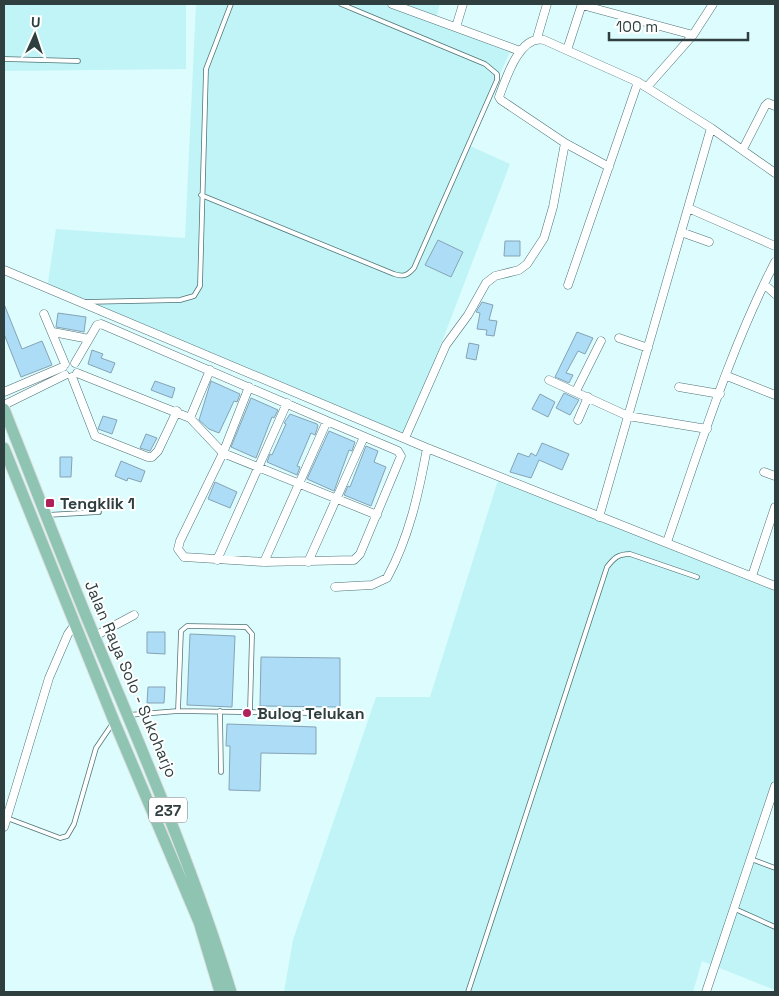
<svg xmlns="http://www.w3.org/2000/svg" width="779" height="996" font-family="'Space Grotesk',sans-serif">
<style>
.built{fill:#c1f4f7}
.building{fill:#addcf6;stroke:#85a3b5}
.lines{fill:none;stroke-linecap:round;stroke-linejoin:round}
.service-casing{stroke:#4f7376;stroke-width:5.5}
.minor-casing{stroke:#4f7376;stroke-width:9}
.primary-casing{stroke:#dee0e0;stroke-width:13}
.service{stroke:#fff;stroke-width:4}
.minor{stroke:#fff;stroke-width:8}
.primary{stroke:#8fc4b2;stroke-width:11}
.poi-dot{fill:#af2159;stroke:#fff;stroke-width:2}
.labels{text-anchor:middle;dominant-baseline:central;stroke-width:4;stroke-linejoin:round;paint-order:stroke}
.shield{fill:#fff;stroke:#6d7979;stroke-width:1}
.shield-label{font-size:15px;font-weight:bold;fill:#2f3f40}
.poi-label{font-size:16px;font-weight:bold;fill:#2f3f40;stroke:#fff;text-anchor:start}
.street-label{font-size:16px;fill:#2f3f40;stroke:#fff}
</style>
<rect width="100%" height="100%" fill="#dcfcfe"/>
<path class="built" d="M4 4H186V69L4 71Z
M196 4H440L436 18 512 47 468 145 510 164 405 438 47 289 56 229 185 238Z
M499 477 775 586V801L772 799 751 859 775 867V990L702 961 693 992H284L293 940 376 697H430Z"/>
<path class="building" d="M438 240 463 252 451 277 425 265Z
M505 241H520V256H504Z
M482 302 493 305 489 320 497 321 494 336 486 335 487 330 477 329 480 313 476 312Z
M4 304 22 349 42 341 52 365 21 377 4 334Z
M58 313 86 317 84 332 56 327Z
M577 332 593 338 585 354 578 351 566 373 573 375 569 383 555 377Z
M469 343 479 345 476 360 466 358Z
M92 350 103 354 101 358 115 363 111 373 88 364Z
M155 381 175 388 172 398 151 390Z
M211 381 240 394 237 402 234 401 219 433 209 429 199 420Z
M564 393 579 400 570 415 556 408Z
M540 394 555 402 548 417 532 409Z
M251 398 278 410 274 418 272 417 256 458 231 447Z
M290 414 317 424 318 426 315 435 311 433 297 466 300 467 297 475 267 462 270 454 272 455 286 424 284 423Z
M103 416 117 420 112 434 98 429Z
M329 431 355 442 352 451 349 450 334 491 307 479Z
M146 434 157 438 150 451 140 448Z
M542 443 569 454 562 470 539 460 531 478 510 472 518 453 529 457 531 453 536 456Z
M366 446 378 451 374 462 386 467 371 506 344 495 348 486 350 487Z
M60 457H72L71 477H60Z
M121 461 145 471 141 482 128 478 127 481 115 476Z
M215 482 237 492 230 508 208 499Z
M147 632H165V654L147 653Z
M190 634 235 636 232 707 187 705Z
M261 657 340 658V707L260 706Z
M148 687H165L164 703H147Z
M227 724 316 727V754L261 753 260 791 229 790 230 746H226Z"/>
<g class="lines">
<g class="service-casing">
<path id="service" d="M4 59 78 61
M201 195 394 274C403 277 407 276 414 268L497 80V74L485 64 341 4
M84 302 180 300 194 296 200 286 206 69 231 4
M47 515 99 512
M178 711 181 631 187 626 246 627 252 634 250 711
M220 711 221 772
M128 715 178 711 311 713
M7 818 60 838 67 836 74 824 96 748 113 723
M751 859 775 868
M735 909 775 927
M468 992 607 567C614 558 618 554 630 554L697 577"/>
</g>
<g class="minor-casing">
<path id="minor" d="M392 4 520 51
M582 5 693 35
M456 27 463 4
M537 38 547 4
M567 50 582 4
M647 87 693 35 713 4
M565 143 609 167
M743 149 765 106 768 103 775 106
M688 208 775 246
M681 232 709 242
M4 270 427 448 775 586
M764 284 775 294
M568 285 638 82
M44 314 65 364
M53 332 89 339 75 363
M619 338 648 348
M89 339 97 325 101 324 327 421
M77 373 190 418 223 453 377 515
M727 376 775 395
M72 377 95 436 148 457H152L158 451 177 411
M549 380 628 416 707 429
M249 387 223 453 180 541 178 549 184 557 264 562 354 560 360 554 401 456 398 451 327 421 264 562
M679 387 720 394
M576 391 601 341
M4 392 63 367
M4 405 65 375
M190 418 210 370
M578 420 588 397
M405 438 446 345 468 315 486 283 495 276 519 270 527 264 544 238 553 207 565 143 501 100 499 97C506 78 520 34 544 40L638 82 711 128 775 173
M764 472 775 476
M599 517 711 128
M667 542C699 450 730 349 775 262
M217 560 287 403
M308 562 364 437
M752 576 775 507
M335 587 372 585 387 578C409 538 419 492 427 448
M95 636 134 615
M4 827 49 678 68 634 76 623
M706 992 775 786"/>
</g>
<g class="primary-casing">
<path id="primary" d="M4 409C33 482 61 555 91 628 141 748 193 867 231 992
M4 448 114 721 199 922 220 992"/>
</g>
<use href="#service" class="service"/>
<use href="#minor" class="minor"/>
<use href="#primary" class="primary"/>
</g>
<g class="poi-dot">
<rect x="45" y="498" width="10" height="10" rx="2.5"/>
<circle cx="247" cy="713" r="5"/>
</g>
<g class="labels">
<rect class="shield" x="149" y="797.5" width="38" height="25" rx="4"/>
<g class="shield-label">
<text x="168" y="810">237</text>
</g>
<g class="poi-label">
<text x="60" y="503">Tengklik 1</text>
<text x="257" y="713">Bulog Telukan</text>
</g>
<g class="street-label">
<text transform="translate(131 679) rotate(67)">Jalan Raya Solo - Sukoharjo</text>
</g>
</g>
<rect width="779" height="996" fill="none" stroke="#2f3f40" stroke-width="10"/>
<g transform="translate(35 35) rotate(3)" stroke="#ffffff" stroke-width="4" paint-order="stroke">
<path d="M0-4L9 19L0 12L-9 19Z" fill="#2f3f40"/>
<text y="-8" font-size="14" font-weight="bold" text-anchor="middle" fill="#2f3f40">U</text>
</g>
<path d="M609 32v8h139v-8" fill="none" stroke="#2f3f40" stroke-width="2.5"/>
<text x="616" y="32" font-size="15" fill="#2f3f40" stroke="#ffffff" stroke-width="4" paint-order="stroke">100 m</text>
</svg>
